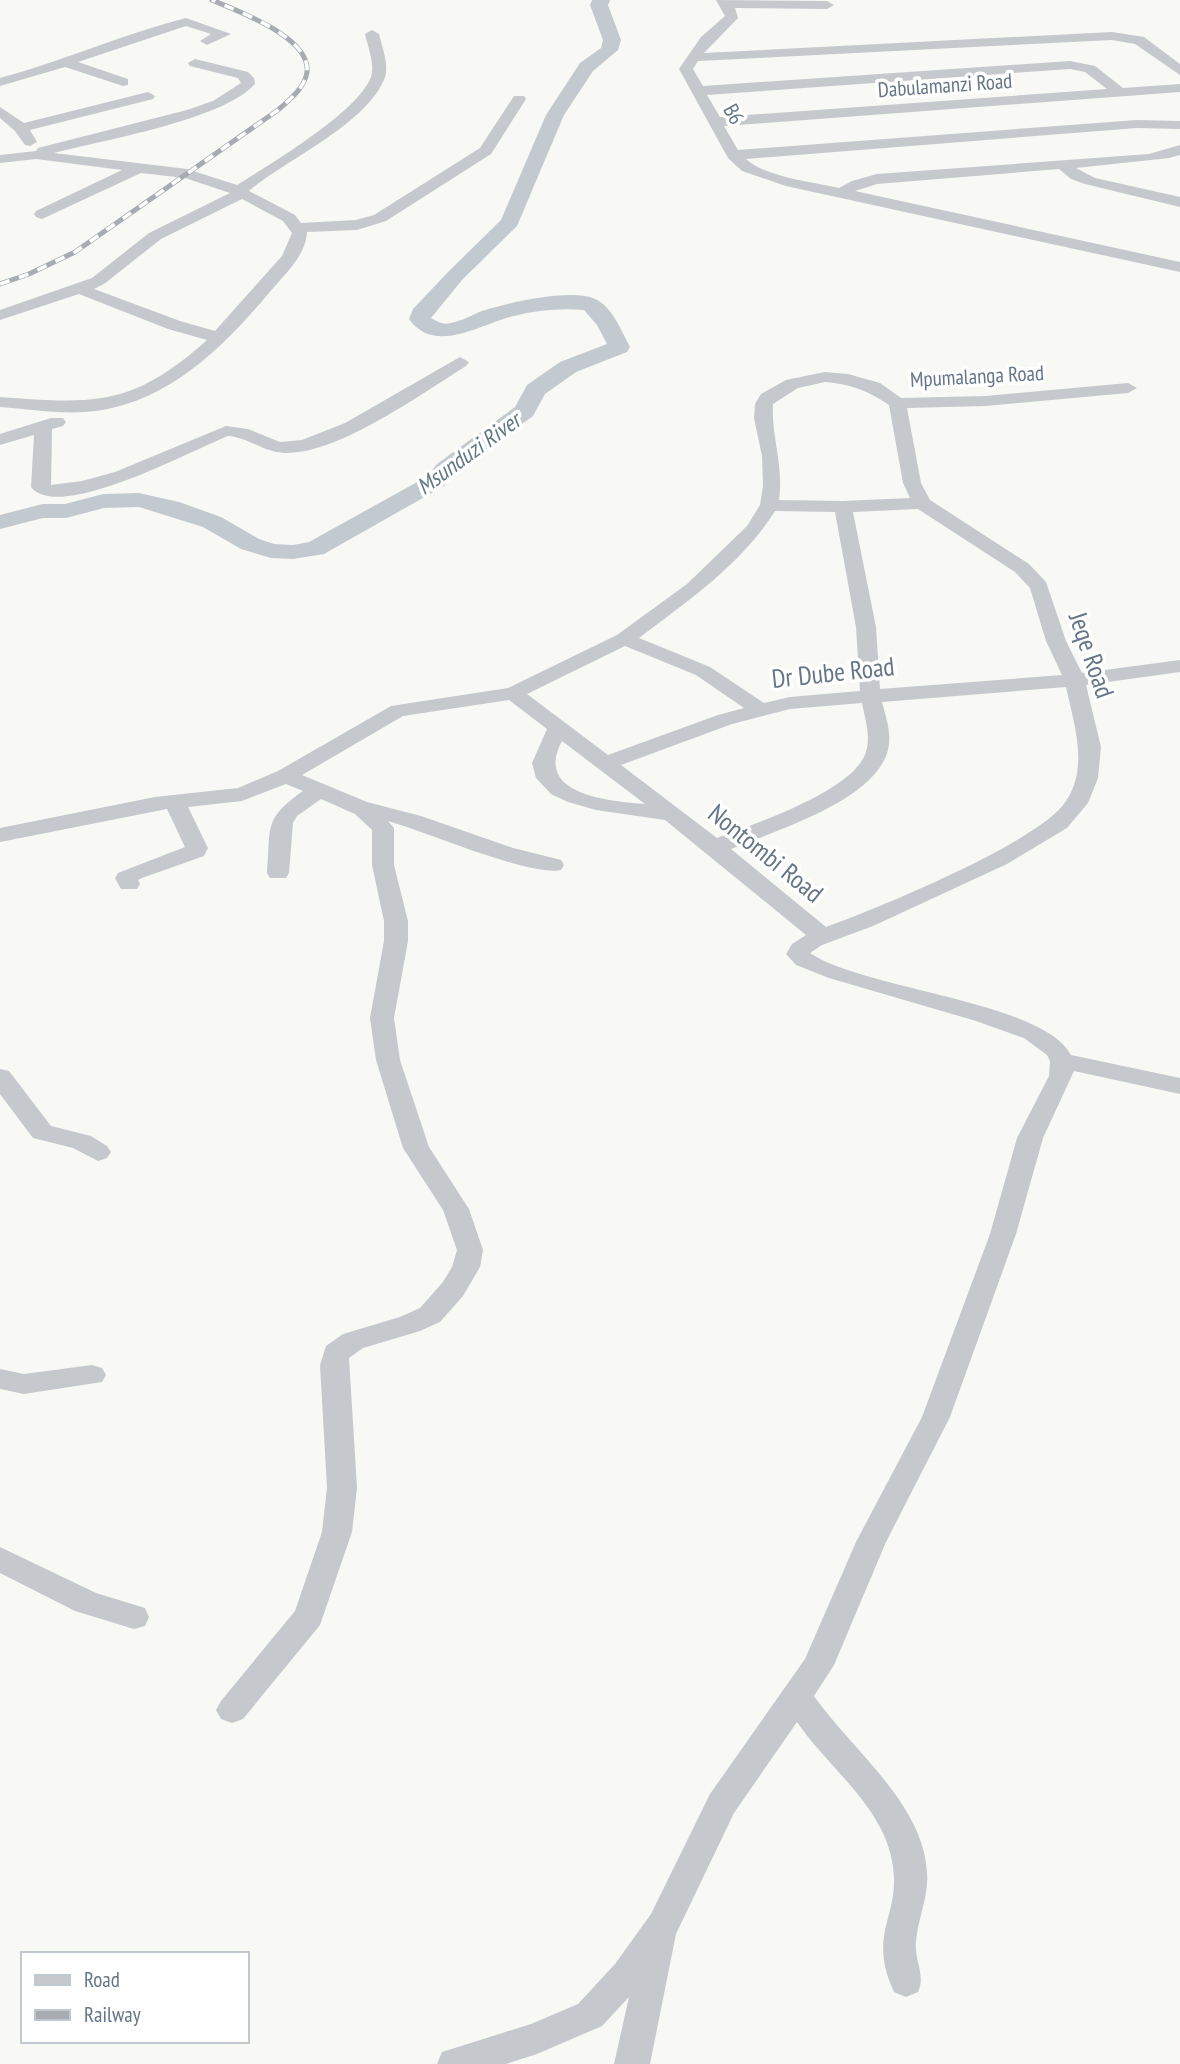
<svg xmlns="http://www.w3.org/2000/svg" width="1180" height="2064" font-family="'PT Sans Narrow',sans-serif">
<style>
.lines{fill:none;stroke-linecap:round;stroke-linejoin:round}
.river{fill:#c2cad0;fill-rule:evenodd}
.minor{fill:#c5c8cc;fill-rule:evenodd}
.rail-casing{stroke:#a7acb3;stroke-width:5}
.rail{stroke:#fff;stroke-width:3.5;stroke-dasharray:10;stroke-linecap:butt}
.labels{text-anchor:middle;dominant-baseline:central;stroke-width:7;stroke-linejoin:round;paint-order:stroke}
.far-street-label{font-size:21px;fill:#667587;stroke:#fff}
.far-water-label{font-size:23px;font-style:italic;fill:#627783;stroke:#fff}
.street-label{font-size:26px;fill:#667587;stroke:#fff}
</style>
<rect width="100%" height="100%" fill="#f8f8f5"/>
<g class="lines">
<path class="river" d="M592 0H610L608 5 621 40 618 50 593 71 564 115 517 226 462 280 431 318C438 322 444 325 451 323 462 321 472 315 482 311 507 303 571 288 595 299 612 306 622 332 630 347L627 352 576 372 545 394 533 416 453 474 444 486 324 554 293 559 271 558 241 549 203 527 139 507 104 508 66 518H43L0 529V515L43 504H65L103 494 139 493 179 502 221 517 259 539 274 544 293 545 309 542 428 476 437 464 515 407 527 385 560 362 607 344 597 325 584 310C560 308 537 310 514 316 482 323 435 356 409 319L413 309 448 272 501 220 546 115 580 63 601 48 603 40 590 5Z"/>
<path class="minor" d="M716 0 827 1 834 5 827 9 735 8 738 18 704 53 1112 32 1144 37 1180 64V75L1135 44 1112 40 698 61 693 69 703 86 1070 61 1095 66 1123 88 1180 84V92L724 126 738 150 1137 120 1180 121V129L1137 128 746 159C765 177 812 182 839 188L852 181 877 174 1149 154 1180 145V155L1169 158 1076 168 1095 178 1180 197V207L1085 184 1071 179 1059 169 877 184 855 191 1180 262V272L786 186 742 171 728 158 679 69 701 37 725 16ZM1070 69 1085 72 1107 89 720 117 707 95Z
M186 18 231 34 207 45 200 41 211 34 186 26 78 62 128 79V85L123 86 65 67 0 86V78C63 61 123 34 186 18Z
M372 30 379 34C382 47 389 64 385 77 368 124 285 160 249 191L295 215 301 223 356 220 374 215 480 148 514 96H524L526 99 491 154 386 221 357 230 307 232C306 256 283 276 268 294 221 350 163 407 85 412 57 414 28 409 0 407V397C95 404 132 407 207 340L168 329 79 294 0 320V310L92 278 149 233 230 193 185 178 141 173 42 219 36 217 34 214 36 211 122 170 36 159 0 163V155L36 151 38 148 187 110 213 101 241 83 238 78 190 66 188 63 195 59 248 72 254 78 255 84C223 120 103 140 54 153L187 169 237 185C269 165 358 112 371 77 375 64 368 47 365 34ZM242 199 283 221 292 233 282 256 215 331 180 321 94 289 104 284 161 239Z
M148 92 155 96 153 99 30 130 37 142 30 146 25 145 15 131 0 118V107L24 123Z
M460 357 469 362 466 366C421 394 337 455 284 453 264 452 247 437 228 436 194 449 59 523 31 487L34 435 0 445V434L51 418H63L66 422 63 426 52 429 51 485 82 481 115 472 226 426 248 429 280 442 302 440 345 423Z
M825 372 848 374 880 383 901 398 986 396 1128 383 1137 388 1128 393 986 406 907 408 921 483 930 500 1029 564 1046 582 1066 641 1082 673 1180 660V672L1086 685 1101 747 1098 778 1088 803 1067 828 1007 864 873 926 822 945 810 953C865 990 1043 1001 1071 1055L1180 1078V1094L1074 1071 1043 1138 1016 1234 950 1417 886 1542 834 1665 814 1696C851 1749 924 1804 927 1873 929 1896 918 1918 916 1941 914 1960 926 1975 918 1992L906 1997 894 1992C867 1934 900 1917 893 1867 886 1808 828 1768 797 1722L734 1813 676 1934 650 2064H614L629 1997 602 2026 537 2054 506 2064H437L442 2052 531 2024 578 2004 615 1964 651 1914 710 1794 805 1659 856 1542 922 1417 990 1234 1017 1138 1049 1076 1050 1061 1047 1055 1024 1038 976 1021 829 978 796 965 786 954 792 944 806 935 665 820 596 810 568 802 551 794 536 778 532 763 547 729 509 700 403 716 302 775 367 802 421 816 513 848 561 860 564 865 561 870C531 877 424 831 388 821L394 828V865L408 921V941L394 1018 400 1060 429 1147 469 1209 483 1250 480 1267 463 1296 440 1322 420 1331 363 1348 349 1358 357 1488 352 1532 320 1625 243 1719 232 1723 221 1719 216 1710 221 1701 295 1611 322 1532 327 1488 320 1365 326 1346 343 1334 400 1317 420 1308 443 1282 452 1267 457 1250 443 1210 403 1148 376 1060 370 1018 384 941V921L372 865V830L355 814 321 799 297 816 293 823 289 873 286 878H270L267 873C271 827 263 819 303 791L286 784 242 801 188 807 208 848 204 856 142 878 138 880 140 884 137 889H121L115 878 118 873 185 847 167 809 0 842V828L155 797 238 788 278 771 391 706 508 688 617 635 687 584 747 526 760 505 763 486 762 456 754 418 755 404 761 394 786 380ZM825 382C851 384 868 391 889 405L903 483 910 498 843 501 779 500C784 465 771 437 773 404L798 388ZM918 509 1015 572 1030 588 1046 641 1062 675 880 689 876 627 853 512ZM775 511 835 512 856 627 860 691 790 697 764 703 710 667 639 638C688 601 742 564 775 511ZM625 646 696 675 744 708 718 715 608 755 527 694ZM1066 687C1074 724 1089 767 1066 801 1040 842 876 909 826 927L731 849C774 831 875 801 888 750 892 734 886 717 882 702ZM862 703C865 719 871 736 866 752 854 791 754 824 717 838L621 765 732 724 790 709ZM562 741 645 804C609 801 533 795 562 741Z
M0 1069 9 1071 51 1126 91 1136 107 1146 111 1152 107 1158 98 1161 73 1148 33 1138 0 1094Z
M92 1365 102 1368 106 1375 102 1382 24 1394 0 1389V1369L24 1374Z
M0 1547 96 1593 145 1608 149 1617 145 1626 134 1629 75 1611 0 1573Z"/>
<g class="rail-casing">
<path id="rail" d="M0 284 29 274 75 252 278 110C289 100 305 88 307 72 311 37 237 11 212 0"/>
</g>
<use href="#rail" class="rail"/>
</g>
<g class="labels">
<g class="far-street-label">
<text transform="translate(945 85) rotate(-4)">Dabulamanzi Road</text>
<text transform="translate(734 114) rotate(61)">B6</text>
<text transform="translate(977 376) rotate(-3)">Mpumalanga Road</text>
</g>
<g class="far-water-label">
<text transform="translate(468 453) rotate(-36)">Msunduzi River</text>
</g>
<g class="street-label">
<text transform="translate(1092 655) rotate(71)">Jeqe Road</text>
<text transform="translate(833 672) rotate(-6)">Dr Dube Road</text>
<text transform="translate(766 853) rotate(39)">Nontombi Road</text>
</g>
</g>
<rect x="21" y="1952" width="228" height="91" fill="#ffffff" stroke="#c2c8cf" stroke-width="2"/>
<rect x="35" y="1975" width="35" height="10" fill="#c5c8cc" stroke="#c2c8cf" stroke-width="2"/>
<text x="84" y="1987" font-size="21" fill="#667587">Road</text>
<rect x="35" y="2010" width="35" height="10" fill="#a7acb3" stroke="#c2c8cf" stroke-width="2"/>
<text x="84" y="2022" font-size="21" fill="#667587">Railway</text>
</svg>
